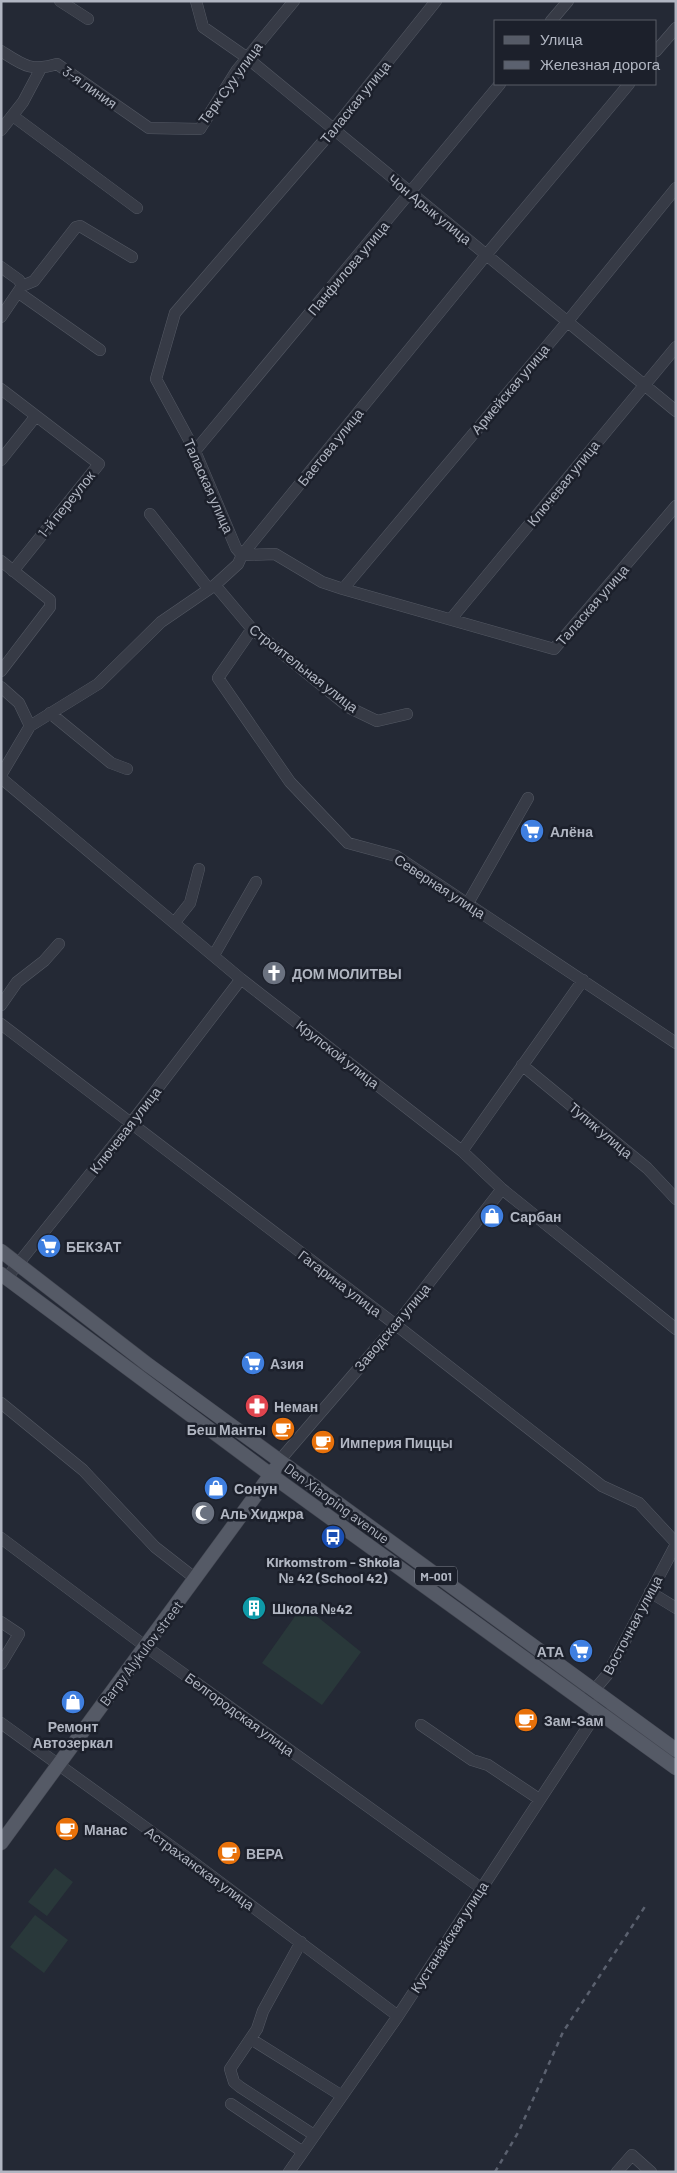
<svg xmlns="http://www.w3.org/2000/svg" width="677" height="2173" font-family="Barlow,sans-serif">
<style>
.grass{fill:#29383a}
.lines{fill:none;stroke-linecap:round;stroke-linejoin:round}
.minor-casing{stroke:#545964;stroke-width:12}
.major-casing{stroke:#40444f;stroke-width:15}
.minor{stroke:#373b46;stroke-width:11}
.major{stroke:#555a66;stroke-width:14}
.rail{stroke:#5b616f;stroke-width:2.5;stroke-dasharray:5 5;stroke-linecap:butt}
.labels{text-anchor:middle;dominant-baseline:central;stroke-width:5;stroke-linejoin:round;paint-order:stroke}
.shield{fill:#1c202b;stroke:#848995;stroke-width:1}
.shield-label{font-size:12px;font-weight:bold;fill:#b1b6c2}
.street-label{font-size:14px;fill:#b1b6c2;stroke:#1c202b}
.poi-label{font-size:14px;font-weight:bold;fill:#b1b6c2;stroke:#1c202b;text-anchor:start}
</style>
<rect width="100%" height="100%" fill="#242935"/>
<path class="grass" d="M303 1605 361 1652 322 1705 262 1663Z
M55 1868 73 1882 47 1916 28 1902Z
M35 1915 68 1940 44 1973 10 1947Z"/>
<g class="lines">
<g class="minor-casing">
<path id="minor" d="M60 1 88 19
M196 1 203 27 246 57 676 411
M436 1 333 130 175 313 156 379 195 451 236 548 242 555 275 554 322 582 343 589 554 649 676 506
M551 21 568 1
M1 51C23 65 31 72 57 64L149 128 200 129 237 70 294 1
M656 51 676 28
M13 116 137 208
M1 130 23 102 40 70
M1 267 19 280 22 286 1 317
M22 286 34 281 76 227 80 226 132 257
M19 293 100 350
M1 389 99 464 13 571
M195 451 500 84
M1 460 36 416
M150 514 208 588
M1 561 50 600V607L1 671
M215 585 252 629 350 708 377 721 407 714
M343 589 568 321 676 188
M451 619 676 347
M252 629 218 678 290 782 348 843 396 856 676 1043
M1 687 19 703 30 726
M50 713 111 763 127 769
M1 775 30 726 98 684 161 622 215 585 238 564 242 555 487 254 629 84
M1 778 241 979 462 1151 502 1189 676 1329
M468 903 528 798
M175 922 190 903 199 869
M214 955 256 882
M1 1005 17 982 44 961 59 944
M1 1024 396 1325 602 1486 639 1503 676 1543
M522 1065 647 1168 676 1199
M462 1151 583 980
M6 1279 131 1123 241 979
M1 1403 83 1470 155 1547 196 1579
M279 1461 396 1325 502 1189
M1 1538 145 1646 481 1888
M650 1592 676 1608
M1 1622 19 1634 1 1664
M584 1702 607 1675 676 1544
M1 1723 189 1859 398 2016
M421 1725 472 1760 488 1765 539 1799
M301 1942 263 2011 257 2029 230 2069 234 2082 240 2087 314 2135
M251 2039 342 2096
M231 2104 303 2152
M289 2172 398 2016 602 1705
M617 2172 632 2155 651 2172"/>
</g>
<g class="major-casing">
<path id="major" d="M1 1251 147 1364 676 1750
M1 1274 271 1475 676 1768
M1 1843 275 1469"/>
</g>
<use href="#minor" class="minor"/>
<use href="#major" class="major"/>
<path class="rail" d="M495 2172 519 2131 563 2032 646 1905"/>
</g>
<defs>
<g id="supermarket-disc" transform="scale(1.25)"><circle r="9.5" fill="#3f7fe0" stroke="#1c202b"/><path d="M-6-5.5h2.5l.6 2H6L4.5 2H-2.5L-4.4-4H-6ZM-1.5 3.2a1.3 1.3 0 1 0 .1 0ZM3 3.2a1.3 1.3 0 1 0 .1 0Z" fill="#fff"/></g>
<g id="church-disc" transform="scale(1.25)"><circle r="9.5" fill="#6b7280" stroke="#1c202b"/><path d="M-1.2-6h2.4v3.5h3.3v2.4h-3.3V6h-2.4V-.1h-3.3v-2.4h3.3Z" fill="#fff"/></g>
<g id="shop-disc" transform="scale(1.25)"><circle r="9.5" fill="#3f7fe0" stroke="#1c202b"/><path d="M-5-2.5h2.3a2.7 3.5 0 0 1 5.4 0H5L5.5 6h-11ZM-1.5-2.5h3a1.5 2.3 0 0 0-3 0Z" fill="#fff"/></g>
<g id="pharmacy-disc" transform="scale(1.25)"><circle r="9.5" fill="#e0444e" stroke="#1c202b"/><path d="M-2-6h4v4h4v4h-4v4h-4v-4h-4v-4h4Z" fill="#fff"/></g>
<g id="cafe-disc" transform="scale(1.25)"><circle r="9.5" fill="#e8710a" stroke="#1c202b"/><path d="M-5.5-4.5H6V0H3Q3 3.5 0 3.5H-2.5Q-5.5 3.5-5.5 0ZM3-3.2v2h1.7v-2ZM-6 4.5H4V6H-6Z" fill="#fff"/></g>
<g id="mosque-disc" transform="scale(1.25)"><circle r="9.5" fill="#6b7280" stroke="#1c202b"/><path d="M3.5-4.9A6 6 0 1 0 3.5 4.9A5 5 0 1 1 3.5-4.9Z" fill="#fff"/></g>
<g id="bus-disc" transform="scale(1.25)"><circle r="9.5" fill="#1a4fb4" stroke="#1c202b"/><path d="M-5-6H5V4H4V6H2V4H-2V6H-4V4H-5ZM-3.5-4V0h7V-4ZM-3.5 1.2v1.5H-2V1.2ZM2 1.2v1.5H3.5V1.2Z" fill="#fff"/></g>
<g id="building-disc" transform="scale(1.25)"><circle r="9.5" fill="#0f9aa8" stroke="#1c202b"/><path d="M-4-6H4V6H1V3H-1V6H-4ZM-2.5-4.3h1.7v1.8h-1.7ZM.8-4.3h1.7v1.8H.8ZM-2.5-1h1.7V.8h-1.7ZM.8-1h1.7V.8H.8Z" fill="#fff"/></g>
</defs>
<g fill-rule="evenodd">
<use href="#supermarket-disc" x="532" y="831"/>
<use href="#church-disc" x="274" y="973"/>
<use href="#shop-disc" x="492" y="1216"/>
<use href="#supermarket-disc" x="49" y="1246"/>
<use href="#supermarket-disc" x="253" y="1363"/>
<use href="#pharmacy-disc" x="257" y="1406"/>
<use href="#cafe-disc" x="283" y="1429"/>
<use href="#cafe-disc" x="323" y="1442"/>
<use href="#shop-disc" x="216" y="1488"/>
<use href="#mosque-disc" x="203" y="1513"/>
<use href="#bus-disc" x="333" y="1537"/>
<use href="#building-disc" x="254" y="1608"/>
<use href="#supermarket-disc" x="581" y="1651"/>
<use href="#shop-disc" x="73" y="1702"/>
<use href="#cafe-disc" x="526" y="1720"/>
<use href="#cafe-disc" x="67" y="1829"/>
<use href="#cafe-disc" x="229" y="1853"/>
</g>
<g class="labels">
<rect class="shield" x="415" y="1566.5" width="42" height="19" rx="4"/>
<g class="shield-label">
<text x="436" y="1576">M-001</text>
</g>
<g class="street-label">
<text transform="translate(230 83) rotate(-54)">Терк Суу улица</text>
<text transform="translate(90 87) rotate(35)">3-я линия</text>
<text transform="translate(355 102) rotate(-51)">Талаская улица</text>
<text transform="translate(430 209) rotate(39)">Чон Арык улица</text>
<text transform="translate(348 268) rotate(-50)">Панфилова улица</text>
<text transform="translate(510 389) rotate(-50)">Армейская улица</text>
<text transform="translate(330 447) rotate(-51)">Баетова улица</text>
<text transform="translate(563 483) rotate(-51)">Ключевая улица</text>
<text transform="translate(209 486) rotate(66)">Талаская улица</text>
<text transform="translate(66 504) rotate(-51)">1-й переулок</text>
<text transform="translate(592 605) rotate(-49)">Талаская улица</text>
<text transform="translate(304 668) rotate(38)">Строительная улица</text>
<text transform="translate(440 886) rotate(33)">Северная улица</text>
<text transform="translate(338 1054) rotate(38)">Крупской улица</text>
<text transform="translate(125 1130) rotate(-52)">Ключевая улица</text>
<text transform="translate(601 1130) rotate(40)">Тупик улица</text>
<text transform="translate(340 1283) rotate(37)">Гагарина улица</text>
<text transform="translate(392 1327) rotate(-50)">Заводская улица</text>
<text transform="translate(337 1503) rotate(36)">Den Xiaoping avenue</text>
<text transform="translate(632 1625) rotate(-62)">Восточная улица</text>
<text transform="translate(141 1653) rotate(-53)">Barpy Alykulov street</text>
<text transform="translate(240 1714) rotate(36)">Белгородская улица</text>
<text transform="translate(200 1868) rotate(36)">Астраханская улица</text>
<text transform="translate(449 1937) rotate(-57)">Кустанайская улица</text>
</g>
<g class="poi-label">
<text x="550" y="831">Алёна</text>
<text x="292" y="973">ДОМ МОЛИТВЫ</text>
<text x="510" y="1216">Сарбан</text>
<text x="66" y="1246">БЕКЗАТ</text>
<text x="270" y="1363">Азия</text>
<text x="274" y="1406">Неман</text>
<text x="266" y="1429" text-anchor="end">Беш Манты</text>
<text x="340" y="1442">Империя Пиццы</text>
<text x="234" y="1488">Сонун</text>
<text x="220" y="1513">Аль Хиджра</text>
<text x="333" y="1561" text-anchor="middle">Kirkomstrom - Shkola<tspan x="333" dy="16">№ 42 (School 42)</tspan></text>
<text x="272" y="1608">Школа №42</text>
<text x="564" y="1651" text-anchor="end">АТА</text>
<text x="544" y="1720">Зам-Зам</text>
<text x="73" y="1726" text-anchor="middle">Ремонт<tspan x="73" dy="16">Автозеркал</tspan></text>
<text x="84" y="1829">Манас</text>
<text x="246" y="1853">ВЕРА</text>
</g>
</g>
<rect width="677" height="2173" fill="none" stroke="#b1b6c2" stroke-width="5"/>
<rect x="494" y="20" width="162" height="65" fill="#1c202b" stroke="#585c67"/>
<rect x="504" y="36" width="25" height="8" fill="#555a66" stroke="#585c67"/>
<text x="540" y="45" font-size="15" fill="#b1b6c2">Улица</text>
<rect x="504" y="61" width="25" height="8" fill="#5b616f" stroke="#585c67"/>
<text x="540" y="70" font-size="15" fill="#b1b6c2">Железная дорога</text>
</svg>
